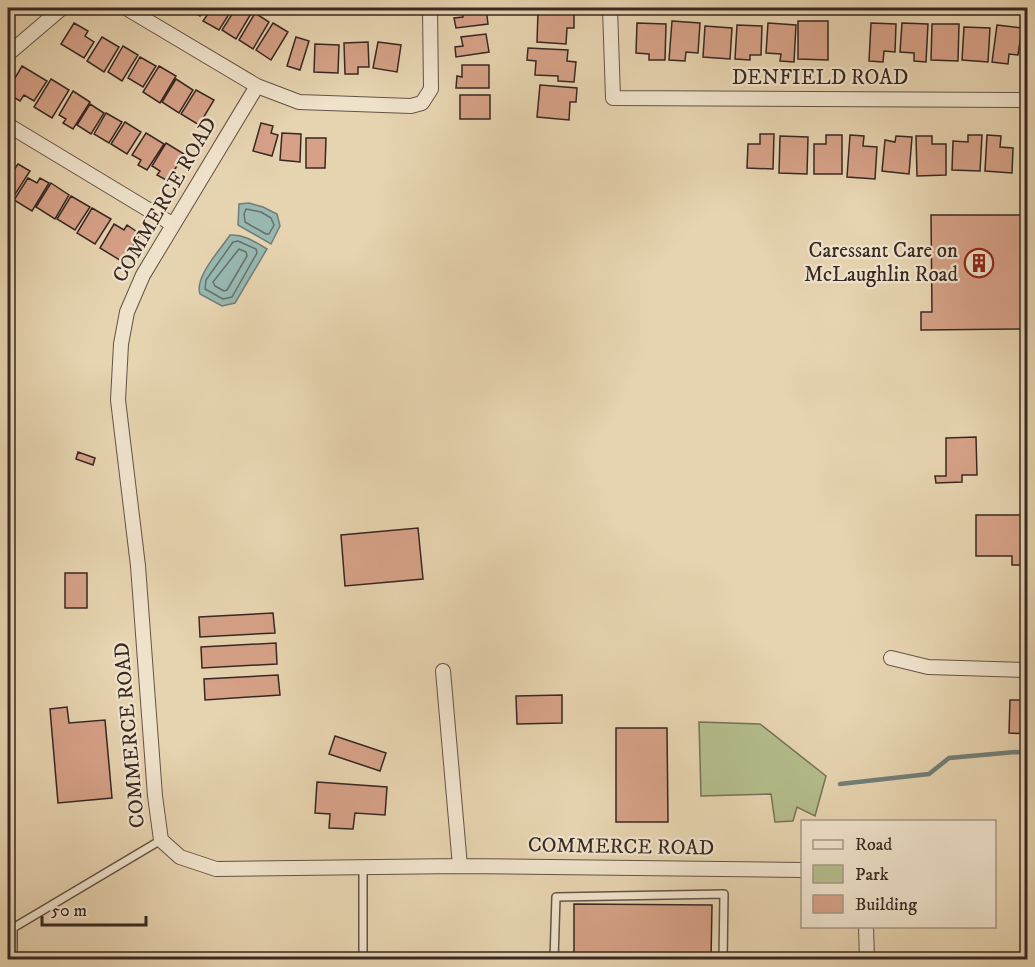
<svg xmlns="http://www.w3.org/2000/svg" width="1035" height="967" font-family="'IM FELL DW Pica',serif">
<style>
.green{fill:#b4bc8b;stroke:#767257;stroke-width:1.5}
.water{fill:#97b7b0;stroke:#717e78;stroke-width:1.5}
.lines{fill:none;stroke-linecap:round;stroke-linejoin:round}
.shore{stroke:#68706a;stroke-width:1.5}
.stream{stroke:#717e78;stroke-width:4.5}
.building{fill:#d6a187;stroke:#382823;stroke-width:1.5}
.lane-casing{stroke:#645346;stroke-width:10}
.street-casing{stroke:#645346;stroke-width:16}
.lane{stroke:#efe2cb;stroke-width:7}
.street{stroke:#efe2cb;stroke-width:14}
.labels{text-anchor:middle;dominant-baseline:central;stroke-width:4.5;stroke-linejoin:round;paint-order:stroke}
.street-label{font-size:21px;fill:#382823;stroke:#efe2cb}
.poi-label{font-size:21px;fill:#382823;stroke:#efe2cb;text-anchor:end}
</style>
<rect width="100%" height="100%" fill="#e6d3af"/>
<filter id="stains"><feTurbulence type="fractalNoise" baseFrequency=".00333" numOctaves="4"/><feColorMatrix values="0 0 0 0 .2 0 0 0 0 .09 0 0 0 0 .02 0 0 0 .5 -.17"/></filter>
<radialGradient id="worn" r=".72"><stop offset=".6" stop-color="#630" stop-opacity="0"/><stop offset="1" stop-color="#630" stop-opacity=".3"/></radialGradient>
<path class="green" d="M699 722 760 724 826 776 815 816 797 807 793 821 775 822 771 794 701 796Z"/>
<path class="water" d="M249 203 263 207 277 214 280 226 271 244 238 225 239 204Z
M230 235C244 234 255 242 267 249L235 303 222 306 200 294C194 277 221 249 230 235Z"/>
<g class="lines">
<path class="shore" d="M246 209 261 212 271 218 274 225 269 234H266L245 222 244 214Z
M238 241 256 249 257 253 232 297 223 299 205 289 206 280 233 242Z
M239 249 246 252 247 256 227 290 224 291 215 286 213 282Z"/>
<path class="stream" d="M840 784 929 774 949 758 1015 752 1028 753"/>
</g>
<path class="building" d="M187 8H206L200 16Z
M212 8H233L219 30 203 21Z
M236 8H244L252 12 236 39 222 30Z
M462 8H486L488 24 456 28 454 18 463 17Z
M538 12 574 14V28H567L566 44 537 42Z
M255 13 269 22 253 49 239 40Z
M672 21 700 23 698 53 686 52 685 61 669 60Z
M798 21H828V60L798 59Z
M74 23 88 31 85 36 94 42 84 58 61 44Z
M273 23 288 32 271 60 256 50Z
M637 23 666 24 665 60H649V54L636 53Z
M768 23 796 25 794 62 780 61 781 54 766 53Z
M871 23 896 24 895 52 884 51 883 62 869 61Z
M902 23 928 24 926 62 914 61V53L900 52Z
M932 24H959L958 61 931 60Z
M737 25 762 26 761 55H750V60L735 59Z
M997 25 1022 28 1018 55 1009 54 1008 64 992 62Z
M705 26 732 28 730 59 703 57Z
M1027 26H1028V55H1023Z
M964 27 990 28 988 62 962 60Z
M486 34 489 52 456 57 455 47 463 46 461 37Z
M102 37 119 47 104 72 87 61Z
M296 37 309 41 300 70 287 66Z
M368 42 369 67H358V74H345L344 43Z
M378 42 401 45 397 72 373 68Z
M315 44 339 45 338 73 314 72Z
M123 46 138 55 122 81 108 72Z
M528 48 568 50 567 61 576 62 574 82 558 81V76L535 75 536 61 527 60Z
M140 57 156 66 143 87 128 78Z
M462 65H489V88H456L457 76 462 77Z
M22 66 47 81 34 101 24 95 20 101 8 94V90Z
M159 66 176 76 160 103 143 92Z
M51 79 69 90 52 118 34 107Z
M176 79 193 90 179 113 162 102Z
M540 85 577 88 576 102H570L569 120 537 117Z
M196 90 214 100 199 125 181 114Z
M73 91 90 102 73 129 63 123 66 119 59 115Z
M460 95H490V119H460Z
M90 104 104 113 91 134 77 125Z
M106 113 122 122 109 143 94 134Z
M125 122 141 132 127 154 111 144Z
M261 123 273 126 271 133 278 135 272 156 253 151Z
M146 133 164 144 147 170 138 165 141 160 132 155Z
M282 133 301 134 300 162 280 160Z
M760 134H774L773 169 747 168 748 144H760Z
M826 135H842V174H814V144H826Z
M850 135 864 136 863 146 877 147 875 179 847 177Z
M968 135H982L980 171 952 170 953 141 968 142Z
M987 135 1001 136 1000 147 1013 148 1012 173 985 171Z
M780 136 808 137 807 174 779 173Z
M896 136 912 137 909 174 882 171 885 140 895 142Z
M916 136H932V144H946V175L917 176Z
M1023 136H1028V175H1022Z
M306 138H326L325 168H306Z
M166 143 184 154 168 181 157 175 160 171 152 166Z
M18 164 30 171 12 199 8 196V168L13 171Z
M28 178 37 183 40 178 49 183 32 211 14 200Z
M51 183 69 195 55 219 36 207Z
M71 196 90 207 75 230 57 219Z
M92 208 111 219 95 244 77 233Z
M931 215H1028V329L921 330V312H932Z
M114 224 124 230 127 225 140 234 123 262 100 248Z
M976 437 977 475H962V482L936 483 935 476H946V438Z
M78 452 95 458 93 465 76 459Z
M976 515H1028V565H1012V556H976Z
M418 528 423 579 345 586 341 535Z
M65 573H87V608H65Z
M273 613 275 633 200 637 199 617Z
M276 643 277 664 202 668 201 647Z
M278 675 280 695 205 700 204 679Z
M562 695V723L517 724 516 696Z
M1010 700H1028V734L1009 733Z
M67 707 69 723 105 720 112 798 58 803 50 709Z
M616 728H667L668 822H616Z
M335 736 386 753 380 771 329 754Z
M317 782 387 787 385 815 355 813 353 829 329 828 330 814 315 813Z
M574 904 712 905 711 960H574Z"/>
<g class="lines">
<g class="lane-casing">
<path id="lane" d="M363 868V960
M13 960V928L161 840
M554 960 556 897 724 894 723 960"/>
</g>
<g class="street-casing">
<path id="street" d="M126 8 257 86 299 102 411 106 422 103 431 89 430 8
M610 8 613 98 1028 100
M8 54 62 8
M257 86 143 275 127 312 121 344 118 400 138 566 155 796 161 840 180 857 216 869 460 866 802 870
M8 125 172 224
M891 658 928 667 1028 670
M443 671 460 866
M866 926 867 960"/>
</g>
<use href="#lane" class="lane"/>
<use href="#street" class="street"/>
</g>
<defs>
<g id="building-ring" transform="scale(1.5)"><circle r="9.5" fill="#efe2cb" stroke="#8f2418" stroke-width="1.5"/><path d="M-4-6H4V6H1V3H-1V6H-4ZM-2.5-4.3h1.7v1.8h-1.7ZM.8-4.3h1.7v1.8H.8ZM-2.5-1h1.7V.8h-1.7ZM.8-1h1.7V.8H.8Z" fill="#8f2418"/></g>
</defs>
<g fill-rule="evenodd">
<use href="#building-ring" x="979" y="263"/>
</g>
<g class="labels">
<g class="street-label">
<text x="820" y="78">DENFIELD ROAD</text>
<text transform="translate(165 200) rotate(-60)">COMMERCE ROAD</text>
<text transform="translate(130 735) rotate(-95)">COMMERCE ROAD</text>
<text transform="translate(621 847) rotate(1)">COMMERCE ROAD</text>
</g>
<g class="poi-label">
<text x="958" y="251">Caressant Care on<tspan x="958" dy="24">McLaughlin Road</tspan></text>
</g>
</g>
<rect width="1035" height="967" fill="none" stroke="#e6d3af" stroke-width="30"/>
<rect x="9" y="9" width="1017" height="949" fill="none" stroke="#382823" stroke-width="3"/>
<rect x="15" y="15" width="1005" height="937" fill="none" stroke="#382823" stroke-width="1.5"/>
<rect x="801" y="820" width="195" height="108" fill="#efe2cb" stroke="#a69888" stroke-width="1.5"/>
<rect x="813" y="840" width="30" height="9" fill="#efe2cb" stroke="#a69888" stroke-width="1.5"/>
<text x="855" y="850" font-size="18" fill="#382823">Road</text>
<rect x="813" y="865" width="30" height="18" fill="#b4bc8b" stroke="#a69888" stroke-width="1.5"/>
<text x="855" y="880" font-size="18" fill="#382823">Park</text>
<rect x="813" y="895" width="30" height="18" fill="#d6a187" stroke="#a69888" stroke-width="1.5"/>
<text x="855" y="910" font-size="18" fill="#382823">Building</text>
<path d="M42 916v9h104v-9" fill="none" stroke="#382823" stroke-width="3"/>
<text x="51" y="916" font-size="18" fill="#382823" stroke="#efe2cb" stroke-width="4.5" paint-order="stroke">50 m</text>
<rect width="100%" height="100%" filter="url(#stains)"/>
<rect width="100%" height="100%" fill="url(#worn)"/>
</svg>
